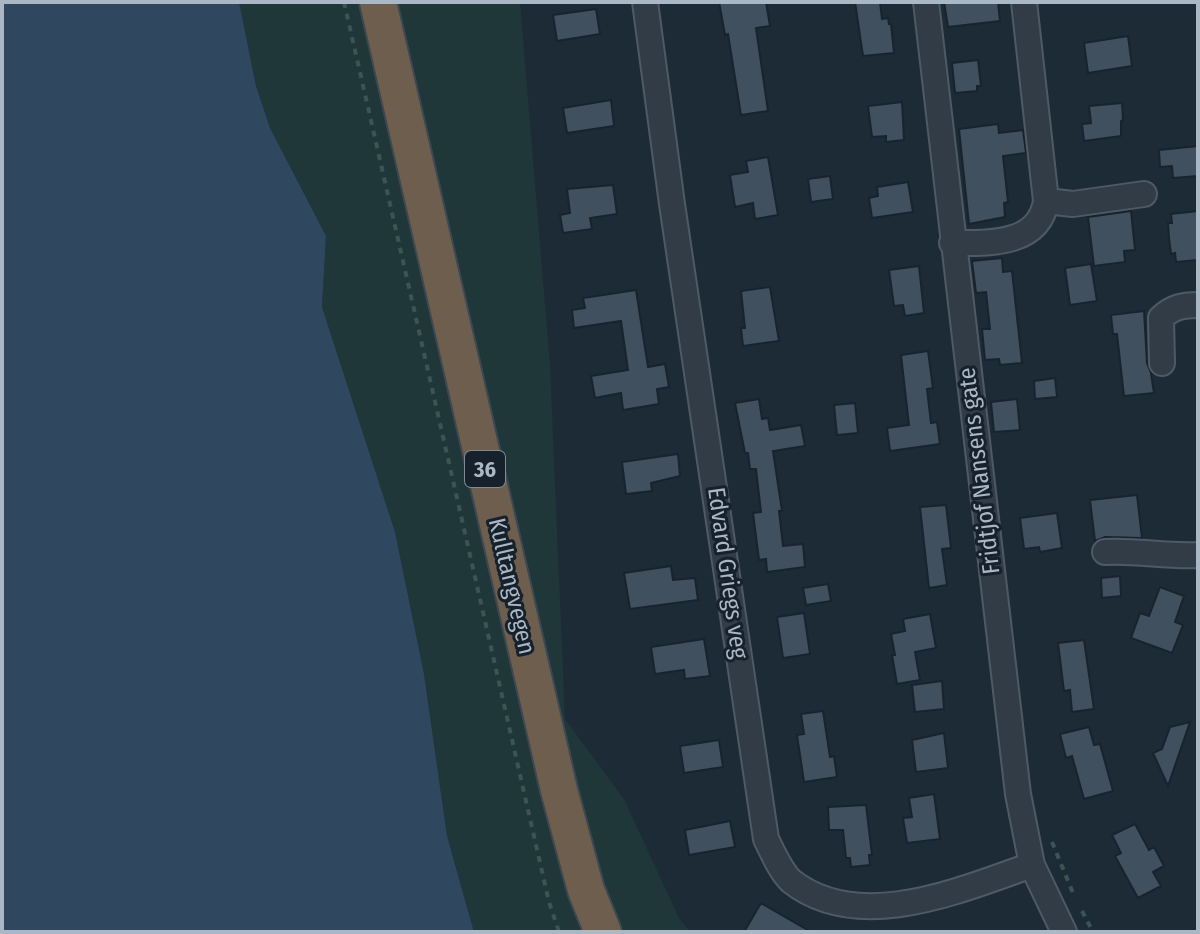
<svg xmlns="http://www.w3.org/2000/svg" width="1200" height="934" font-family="'Fira Sans Condensed',sans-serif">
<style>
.green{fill:#1f3738}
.water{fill:#2f4860}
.building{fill:#40505f;stroke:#19232d;stroke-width:2}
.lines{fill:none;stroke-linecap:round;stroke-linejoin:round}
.minor-casing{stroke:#4e5a65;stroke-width:28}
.highway-casing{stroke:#3c4751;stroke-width:40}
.path{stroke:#3d5455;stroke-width:4;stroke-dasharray:6 6;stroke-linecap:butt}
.minor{stroke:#313c47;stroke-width:24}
.highway{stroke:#6e5e4d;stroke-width:36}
.labels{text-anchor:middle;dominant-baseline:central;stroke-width:6;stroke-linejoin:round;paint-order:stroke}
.shield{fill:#17212b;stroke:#7e8a97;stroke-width:2}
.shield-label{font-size:22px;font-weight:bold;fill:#aab7c5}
.street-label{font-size:24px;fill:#aab7c5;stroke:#17212b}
</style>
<rect width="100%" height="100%" fill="#1d2b37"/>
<path class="green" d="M239 2H520L550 365 565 719 624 799 679 918 690 932H474L447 836 424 674 395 532 322 307 326 236 270 128 256 86Z"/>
<path class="water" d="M2 2H239L256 86 270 128 326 236 322 307 395 532 424 674 447 836 474 932H2Z"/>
<path class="building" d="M719 2H766L770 26 756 28 768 111 741 115 728 34 725 35Z
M855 2H880L882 19 888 18 889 24H891L894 53 863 56Z
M944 2H998L1000 21 948 27Z
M596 9 600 34 557 41 553 15Z
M1128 36 1132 66 1088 73 1084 43Z
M978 60 981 86H977V91L955 93 952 63Z
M611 100 614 126 567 133 563 108Z
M902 102 904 140 886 142V136L872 137 868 106Z
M1122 103 1123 120 1121 121V136L1084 141 1082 124 1091 123 1089 106Z
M998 124 999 133 1023 130 1026 153 1003 156 1008 202 1004 203 1005 217 969 224 959 129Z
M1198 146V176L1173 178 1172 166 1160 167 1159 150Z
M768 157 778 215 755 219 753 203 735 207 730 175 748 172 746 161Z
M830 176 833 199 811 202 808 179Z
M908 182 913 212 872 218 869 198 878 196 877 187Z
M613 185 617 214 590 218 592 229 563 233 560 215 570 213 567 189Z
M1131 211 1135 250 1124 251 1125 262 1094 266 1088 217Z
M1198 211V260L1176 262 1175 253 1171 254 1169 238 1168 223H1172L1171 214Z
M1002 258 1003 272 1012 271 1022 363 1000 365 999 359 985 360 982 329H990L986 292 976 293 972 261Z
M1091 264 1097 301 1070 305 1065 268Z
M919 266 924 313 905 316 903 305 894 306 889 270Z
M770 287 779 341 743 346 741 328H745L741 291Z
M636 290 648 367 665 364 669 387 657 389 659 404 623 410 621 393 595 398 591 376 628 370 621 321 574 328 572 310 585 308 583 298Z
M1144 311 1147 363 1151 373 1154 393 1124 396 1117 334H1113L1111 315Z
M928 351 933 388 927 389 931 423 937 422 940 444 890 451 887 428 909 425 901 355Z
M1055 378 1057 397 1035 399 1034 381Z
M759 399 762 419 768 418 770 430 801 425 805 446 773 451 782 511H779L783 546 803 544 805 567 767 572 766 559 759 560 753 513 761 512 756 469H750L748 453H745L735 403Z
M1017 399 1020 430 994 432 991 402Z
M855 403 858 433 837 435 834 405Z
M678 454 680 476 651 483 652 491 626 494 622 462Z
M1137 495 1142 538 1105 537 1095 541 1090 500Z
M946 505 951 548 942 549 947 585 929 588 920 507Z
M1057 513 1062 548 1040 552 1039 547 1024 549 1020 518Z
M671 566 673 580 695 578 698 600 630 609 624 573Z
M1120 576 1121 596 1102 598 1101 578Z
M828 584 831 601 806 605 803 588Z
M1160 587 1184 596 1175 622 1183 625 1172 653 1131 638 1140 613 1149 616Z
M804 613 810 654 783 658 777 617Z
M930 614 936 648 915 652 920 680 897 684 892 655H895L891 634 905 631 903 619Z
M704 639 710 676 685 679 684 670 655 674 651 647Z
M1084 640 1094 709 1072 712 1070 690 1064 691 1058 643Z
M942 681 944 709 915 712 912 685Z
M823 711 830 757 834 756 837 777 804 782 797 735 804 734 801 714Z
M1190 722 1168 786 1153 753 1162 749 1170 727Z
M1089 727 1094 745 1100 744 1113 791 1084 799 1072 756 1066 758 1060 734Z
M944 733 948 768 916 772 912 740Z
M719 740 723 767 684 773 680 746Z
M934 794 940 839 907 843 903 818 912 817 909 798Z
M866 805 872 855H869L870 865 851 867 850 858H846L843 830H829L828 807Z
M730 821 735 847 689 855 685 830Z
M1135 824 1149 850 1154 847 1164 866 1153 872 1161 886 1138 898 1115 856 1121 853 1112 835Z
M761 903 811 932H744Z"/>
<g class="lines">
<g class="minor-casing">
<path id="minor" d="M645 2 672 204 766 839C773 853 780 870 791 881 858 934 958 891 1032 865
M926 2 1018 794 1032 865 1064 932
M1046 201 1073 204 1144 194
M952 243C988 243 1039 246 1046 201L1024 2
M1162 363 1161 318C1172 307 1183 305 1198 305
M1105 552C1137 550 1167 557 1198 555"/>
</g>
<g class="highway-casing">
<path id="highway" d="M378 2 559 790 586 890 603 932"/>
</g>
<path class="path" d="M344 2 549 902 559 932
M1052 842 1073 893
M1082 911 1093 932"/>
<use href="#minor" class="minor"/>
<use href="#highway" class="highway"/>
</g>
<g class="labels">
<rect class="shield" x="465" y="451" width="40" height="36" rx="6"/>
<g class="shield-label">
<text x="485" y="469">36</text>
</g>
<g class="street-label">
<text transform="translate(979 471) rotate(-97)">Fridtjof Nansens gate</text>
<text transform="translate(728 573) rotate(82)">Edvard Griegs veg</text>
<text transform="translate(512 586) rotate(77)">Kulltangvegen</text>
</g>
</g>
<rect width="1200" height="934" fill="none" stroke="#aab7c5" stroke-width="8"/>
</svg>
